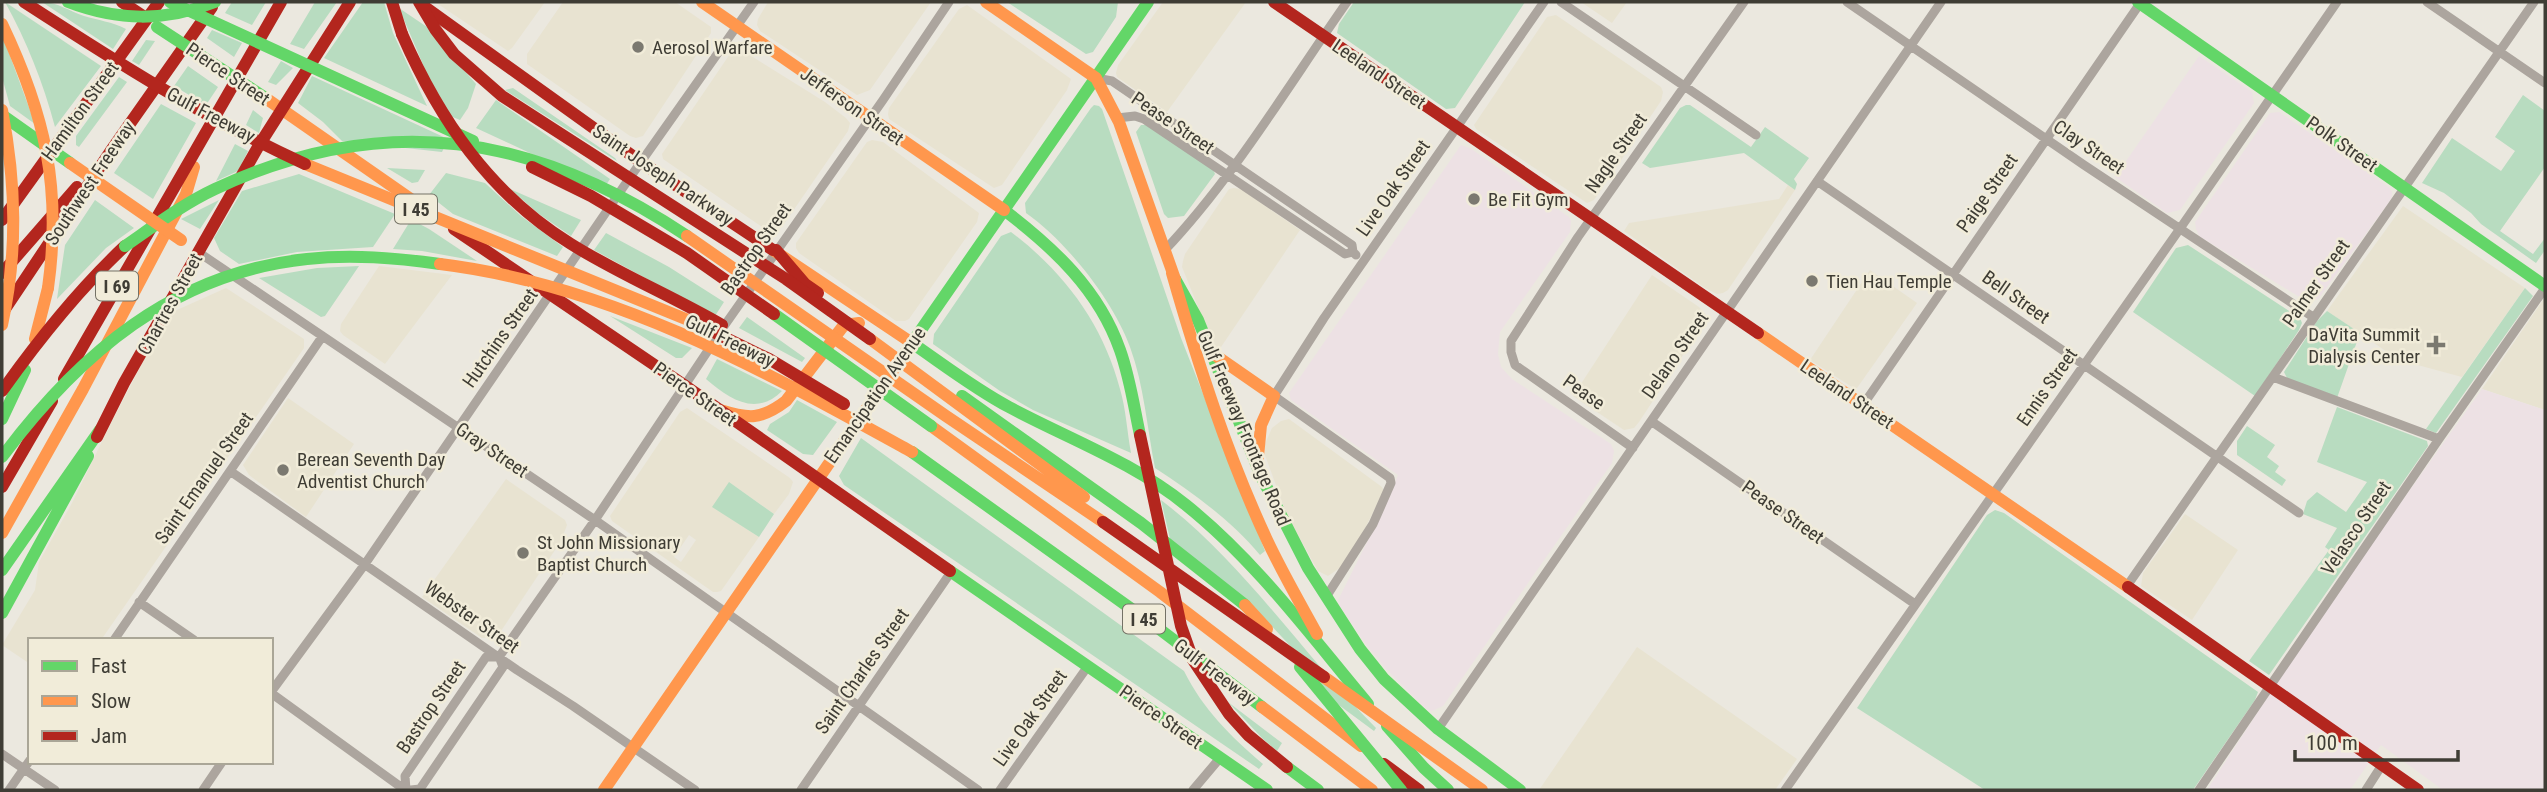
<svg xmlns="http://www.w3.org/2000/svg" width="2547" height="792" font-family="'Roboto Condensed',sans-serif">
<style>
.built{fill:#e8e3d1;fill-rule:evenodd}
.industrial{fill:#ede1e4}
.green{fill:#b8dcc0}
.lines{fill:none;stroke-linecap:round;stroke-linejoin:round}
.street{stroke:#aca59e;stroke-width:9}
.fast{stroke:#63d668;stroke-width:12}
.slow{stroke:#ff974d;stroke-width:12}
.jam{stroke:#b3261e;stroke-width:12}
.fast-bridge{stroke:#63d668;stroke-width:12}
.slow-bridge{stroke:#ff974d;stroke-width:12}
.jam-bridge{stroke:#b3261e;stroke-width:12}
.poi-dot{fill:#7b7970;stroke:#f1ecd9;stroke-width:2.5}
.labels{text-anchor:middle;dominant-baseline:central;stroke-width:5;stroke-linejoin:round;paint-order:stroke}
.shield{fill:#f1ecd9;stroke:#747266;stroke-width:2}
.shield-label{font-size:18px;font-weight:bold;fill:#3f3d35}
.poi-label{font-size:19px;fill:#3f3d35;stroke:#f1ecd9;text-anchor:start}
.street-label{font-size:19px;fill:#3f3d35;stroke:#f1ecd9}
</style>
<rect width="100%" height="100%" fill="#ebe8df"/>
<path class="built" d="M435 2H545L512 48 508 51Z
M563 2H675L711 27V33L643 136 636 138 630 136 527 64V54Z
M768 2H931L870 90 857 95 760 31 757 25 758 19Z
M1163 2H1246L1167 112 1117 77 1116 73 1118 65Z
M1581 2H1627L1612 23Z
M967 5 1071 79 1067 90 1002 185 994 188 889 119 888 114 889 108 959 9Z
M1556 15 1661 87 1663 92 1661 101 1594 200 1587 203 1476 129 1474 125 1547 17Z
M737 47 825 102 846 118 850 123 848 131 784 224 777 230 765 229 663 159 662 154 734 48Z
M872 140 883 142 979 213 977 222 909 319 905 321H896L799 253 796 248V243L867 142Z
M1788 185 1795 190 1728 290 1723 293 1717 294 1705 288 1624 231 1629 223 1779 199Z
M1234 188 1241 189 1300 230 1219 350 1213 344 1182 267 1183 261 1185 254 1229 189Z
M2403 206 2525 288 2462 377 2399 360 2327 311Z
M379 266 452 275 385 364 343 335 340 331 341 324Z
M1870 270 1917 303 1857 388 1852 387 1810 360Z
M1652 275 1699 307 1708 317 1639 422 1634 428 1624 430 1573 396Z
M226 288 304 339V348L101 640H30V664L2 645 35 590 39 562 72 503 110 425 168 314Z
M2543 300H2545V410L2482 389Z
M288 398 354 444 306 517 249 475 243 465Z
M687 408 790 478 793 482 789 494 774 514 730 483 713 507 759 537 721 591 717 592H713L612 521 610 516 680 412ZM689 535 696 540 681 562 674 557Z
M1289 419 1382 487 1384 491 1356 546 1344 565 1328 576 1318 571 1286 513 1265 455V444L1272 428 1281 421Z
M506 479 565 520 567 525 561 541 497 637 482 638 422 597Z
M2185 514 2238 550 2192 620 2141 586 2143 573Z
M1637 647 1797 759 1775 790H1539Z"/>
<path class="industrial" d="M2199 56 2252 92 2254 103 2180 210 2167 213 2115 177Z
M2279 112 2390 188 2392 192V197L2387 205 2319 298 2313 301H2306L2199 236 2196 229 2195 222 2270 113Z
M1461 145 1470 148 1569 217 1571 221 1570 232 1500 332 1498 354 1501 367 1512 379 1611 444 1614 451 1612 463 1535 573 1443 706 1432 711 1425 708 1387 670 1365 643 1339 605 1338 600 1385 506 1398 475 1291 400 1289 393Z
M2482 389 2545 410V790H2443L2381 745 2350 790H2207L2324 610Z"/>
<path class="green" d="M5 2 101 66 55 127C43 82 27 42 5 2Z
M42 2C57 2 69 11 84 16 98 20 112 22 126 29L113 49Z
M232 2H266L252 25 225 13Z
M315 2H337L304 49 290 44Z
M363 2H384L393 33 427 106 324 58Z
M1007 2H1118L1116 17 1093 52 1086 54Z
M1354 2H1525L1455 108 1446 109 1337 33 1339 24Z
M399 8 427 27 476 84 468 108 460 120 448 115 436 95Z
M212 30 242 43 234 57 207 38Z
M2 34 35 124 10 106 2 77Z
M146 40 155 41 139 65 132 61Z
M281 61 293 68 276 85 268 82Z
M188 66 218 87 206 105 174 86Z
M312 76 448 139 442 152 342 141 323 122 298 103Z
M119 77 127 82 79 147 76 145V136Z
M513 88 615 158 617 161 505 90Z
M2523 95 2545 111V167L2500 231 2533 254 2545 238V250L2536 263 2481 224 2471 213 2444 193 2422 183 2452 138 2501 171 2515 151 2495 137Z
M496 100 610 179 602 191 532 154 476 128Z
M161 104 196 123 153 199 114 173Z
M1094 105 1099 106 1102 109 1181 338 1265 551 1260 555C1232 521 1192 492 1155 468 1147 428 1144 385 1130 347 1113 300 1066 241 1026 213L1025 203 1091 108Z
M1686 105H1690L1751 147 1765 127 1809 158 1794 179 1797 184 1795 190 1744 153 1650 168 1642 163 1680 108Z
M253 110 263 118 259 133 246 125Z
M1141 125H1146L1213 169 1215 174 1184 216 1168 218 1164 214 1136 132Z
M235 144 248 151 238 171 216 181Z
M387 168 425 170 418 182 412 183Z
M446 173 485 183 521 216 563 247 557 256 453 214 429 195Z
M299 174 395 214 373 247 297 252 239 264 220 251 214 238 242 191Z
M510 189 581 220 571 236 539 214Z
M95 200 134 228 106 248 57 299 65 245Z
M219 200 200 229 181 219Z
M414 221 429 229 477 261 422 251 393 249 409 223Z
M1011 232C1064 272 1103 324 1120 389 1126 409 1127 432 1131 453L1033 410 1000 391 933 344 934 334 1001 236Z
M606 233 669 267 724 302 715 316 594 250Z
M2188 245 2300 318 2302 323 2299 330 2255 396 2133 312 2176 248Z
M359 266 325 316 321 317 259 278 317 268Z
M2525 288 2533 296 2436 433 2426 429Z
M2327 311 2360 333 2337 398 2288 380 2284 372 2317 321Z
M610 316 692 348 682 358H676Z
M747 317 805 358 802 362 739 328Z
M717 359 782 391C756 417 729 399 706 379Z
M797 400 837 422 813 455 803 454 767 430 770 424 789 412Z
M2337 407 2427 441 2428 446 2269 675 2249 661 2329 550 2325 547 2337 528 2303 514 2307 501 2317 492 2346 512 2367 482 2317 462Z
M2247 426 2275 445 2267 457 2279 466 2275 472 2286 480 2282 486 2237 455V441Z
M861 438 1184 671C1203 709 1230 736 1263 764L1259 769 844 485 839 476Z
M729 482 774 514 759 537 712 507Z
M1161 500C1245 564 1302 654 1376 728L1374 731 1332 700 1295 651 1250 603 1170 539Z
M1995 510 2004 513 2258 692 2255 700 2193 790H1985L1857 708 1987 515Z
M1228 702 1282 743 1277 751 1262 738Z"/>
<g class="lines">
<path class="street" d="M1561 2 1756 135
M1847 2 2084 165 2313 317
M2427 2 2545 83
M1096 78 1112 81 1352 245 1353 252
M1117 118 1135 116 1144 119 1345 254 1353 252 1356 255
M1817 181 2299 513
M1164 251C1234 177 1288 86 1347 2
M198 252 595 520 978 790
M722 329 883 100 949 2
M2273 377 2439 439
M1863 405 2141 2
M1651 421 1915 604
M1633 448 1515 365 1511 352V341L1578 237 1744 2
M230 471 517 670 573 706 695 790
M2127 586 2534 2
M1326 597 1373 524 1391 483 1390 478 1274 396 1324 318 1544 2
M139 602 194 640
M114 640 322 337
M499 657 595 520 713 343
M271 692 365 564 624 186 754 2
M271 693 405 790
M1438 729 1941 2
M2 754 55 790
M9 790 30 760
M203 790 222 762
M406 790 405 776 486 657H499
M411 790 420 789 503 667 500 659
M801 790 951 572
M1000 790 1088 666
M1193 790 1220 758
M1785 790 2179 230 2337 2
M2199 790 2439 439 2545 288
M2366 790 2382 765"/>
<path class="fast" d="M2138 2 2545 286
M2 115 70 163
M1004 210C1054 248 1099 290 1120 350 1130 378 1134 407 1140 435
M1175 279 1198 320 1261 476 1308 568 1360 649 1384 679 1438 729 1520 790
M914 340 1148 2
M912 343C944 365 975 389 1009 407 1069 439 1133 462 1186 505 1256 561 1310 635 1368 704
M962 396 1141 523 1245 605
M2 419 25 370
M912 452 1158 628 1262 707
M2 570 100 430
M950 571 1267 790
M2 613 88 456
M1387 726 1424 768 1448 790
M1287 767 1318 790"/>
<path class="slow" d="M702 2 1004 210
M986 2 1096 78 1119 122 1175 279
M264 97 425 209
M773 250 912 343
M1172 273C1198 364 1227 454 1267 540 1282 572 1300 603 1317 634
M1758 333 2128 587
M35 339 48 288
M1212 353 1274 396 1261 425 1258 457
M720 410C749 419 761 420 786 401L844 325 859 323
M931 426 1160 592 1361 746
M2 533 83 389 186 194 194 167
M1262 707 1372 790
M604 790 914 340"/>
<path class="jam" d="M122 2 146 18
M392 2 402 34
M1274 2 1758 333
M422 5 641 162 773 250
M2 220 159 2
M454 229 684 385 950 571
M776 250 805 284 818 293
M2 273 77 187
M5 309 110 152 212 7
M64 379 281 2
M2 391C39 339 78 290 125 246
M97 437 124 383 258 147 350 2
M2 487 52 401
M2128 587 2418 790
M1384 764 1419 790"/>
<path class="fast-bridge" d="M68 2C118 21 165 22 215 2
M170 2 473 141
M157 27 264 97
M125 246C154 226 183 204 215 189 385 109 534 134 687 236
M774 314 931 426
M2 457C79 354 173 273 307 259 352 254 396 258 440 264
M1300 667 1401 790"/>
<path class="slow-bridge" d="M2 24C45 114 62 188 48 288
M2 110C16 183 18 252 2 325
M70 163 181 240
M305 164 693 322
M687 236 946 416 1103 522
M440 264C612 285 763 370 912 452
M870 339 1084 497
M1245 605 1267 629
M1324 677 1482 790"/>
<path class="jam-bridge" d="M24 2C115 61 206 119 305 164
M419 2 435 29 454 54 502 96 786 279 870 339
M402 34C439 119 490 194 571 244 619 274 672 296 722 325
M532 167 591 196 687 253 774 314
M693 322 769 359 844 404
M1140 435 1181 626 1193 660 1229 714 1248 735 1287 767
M1103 522 1324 677"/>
</g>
<g class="poi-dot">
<circle cx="638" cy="47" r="7"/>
<circle cx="1474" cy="199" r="7"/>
<circle cx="1812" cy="281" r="7"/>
<path d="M2432.5 334.5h7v7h7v7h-7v7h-7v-7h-7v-7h7z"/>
<circle cx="283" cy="470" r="7"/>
<circle cx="523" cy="553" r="7"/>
</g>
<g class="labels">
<g class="shield">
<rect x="395" y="194.5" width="42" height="29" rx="5"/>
<rect x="96" y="271.5" width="42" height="29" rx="5"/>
<rect x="1123" y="604.5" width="42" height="29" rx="5"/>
</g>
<g class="shield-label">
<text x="416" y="209">I 45</text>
<text x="117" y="286">I 69</text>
<text x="1144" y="619">I 45</text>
</g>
<g class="poi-label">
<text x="652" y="47">Aerosol Warfare</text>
<text x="1488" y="199">Be Fit Gym</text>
<text x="1826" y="281">Tien Hau Temple</text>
<text x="2420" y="334" text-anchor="end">DaVita Summit<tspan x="2420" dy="22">Dialysis Center</tspan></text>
<text x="297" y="459">Berean Seventh Day<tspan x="297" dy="22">Adventist Church</tspan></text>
<text x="537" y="542">St John Missionary<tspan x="537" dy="22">Baptist Church</tspan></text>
</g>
<g class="street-label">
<text transform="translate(228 74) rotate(34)">Pierce Street</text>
<text transform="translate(1379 74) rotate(34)">Leeland Street</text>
<text transform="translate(852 106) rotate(35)">Jefferson Street</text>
<text transform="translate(80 111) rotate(-54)">Hamilton Street</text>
<text transform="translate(211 115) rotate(28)">Gulf Freeway</text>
<text transform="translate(1173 123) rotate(34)">Pease Street</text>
<text transform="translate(2342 144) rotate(35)">Polk Street</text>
<text transform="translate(2089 147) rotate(34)">Clay Street</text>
<text transform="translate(1616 153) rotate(-55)">Nagle Street</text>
<text transform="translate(663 175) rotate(34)">Saint Joseph Parkway</text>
<text transform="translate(90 183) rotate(-56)">Southwest Freeway</text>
<text transform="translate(1393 188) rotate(-55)">Live Oak Street</text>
<text transform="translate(1987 193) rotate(-55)">Paige Street</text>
<text transform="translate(756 249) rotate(-55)">Bastrop Street</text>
<text transform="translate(2316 283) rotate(-55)">Palmer Street</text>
<text transform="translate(2016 297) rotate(35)">Bell Street</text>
<text transform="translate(170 304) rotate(-61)">Chartres Street</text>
<text transform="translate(500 338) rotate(-55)">Hutchins Street</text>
<text transform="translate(730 341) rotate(26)">Gulf Freeway</text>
<text transform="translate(1675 355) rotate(-55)">Delano Street</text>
<text transform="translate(2047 387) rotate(-55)">Ennis Street</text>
<text transform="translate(1584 392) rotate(35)">Pease</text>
<text transform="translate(695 394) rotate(35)">Pierce Street</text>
<text transform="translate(1847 394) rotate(34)">Leeland Street</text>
<text transform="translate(875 395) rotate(-55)">Emancipation Avenue</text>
<text transform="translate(1244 428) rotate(67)">Gulf Freeway Frontage Road</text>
<text transform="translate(492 450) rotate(34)">Gray Street</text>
<text transform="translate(204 478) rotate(-55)">Saint Emanuel Street</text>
<text transform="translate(1783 512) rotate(35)">Pease Street</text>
<text transform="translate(2356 528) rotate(-56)">Velasco Street</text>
<text transform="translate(472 617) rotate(35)">Webster Street</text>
<text transform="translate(862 671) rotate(-55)">Saint Charles Street</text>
<text transform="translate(1215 672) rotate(37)">Gulf Freeway</text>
<text transform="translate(431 707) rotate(-56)">Bastrop Street</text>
<text transform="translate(1161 717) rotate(35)">Pierce Street</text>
<text transform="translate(1030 718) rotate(-55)">Live Oak Street</text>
</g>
</g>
<rect width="2547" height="792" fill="none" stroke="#3f3d35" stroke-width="7"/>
<rect x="28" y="638" width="245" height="126" fill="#f1ecd9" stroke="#aaa697" stroke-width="2"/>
<rect x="42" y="661" width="35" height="10" fill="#63d668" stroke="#aaa697" stroke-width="2"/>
<text x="91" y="673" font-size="21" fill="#3f3d35">Fast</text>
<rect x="42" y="696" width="35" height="10" fill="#ff974d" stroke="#aaa697" stroke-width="2"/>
<text x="91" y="708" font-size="21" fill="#3f3d35">Slow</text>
<rect x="42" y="731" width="35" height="10" fill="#b3261e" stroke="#aaa697" stroke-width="2"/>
<text x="91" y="743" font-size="21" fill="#3f3d35">Jam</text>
<path d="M2295 750v10h163v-10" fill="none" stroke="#3f3d35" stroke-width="3.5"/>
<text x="2306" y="750" font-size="21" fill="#3f3d35" stroke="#f1ecd9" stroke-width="5" paint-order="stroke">100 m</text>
</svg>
